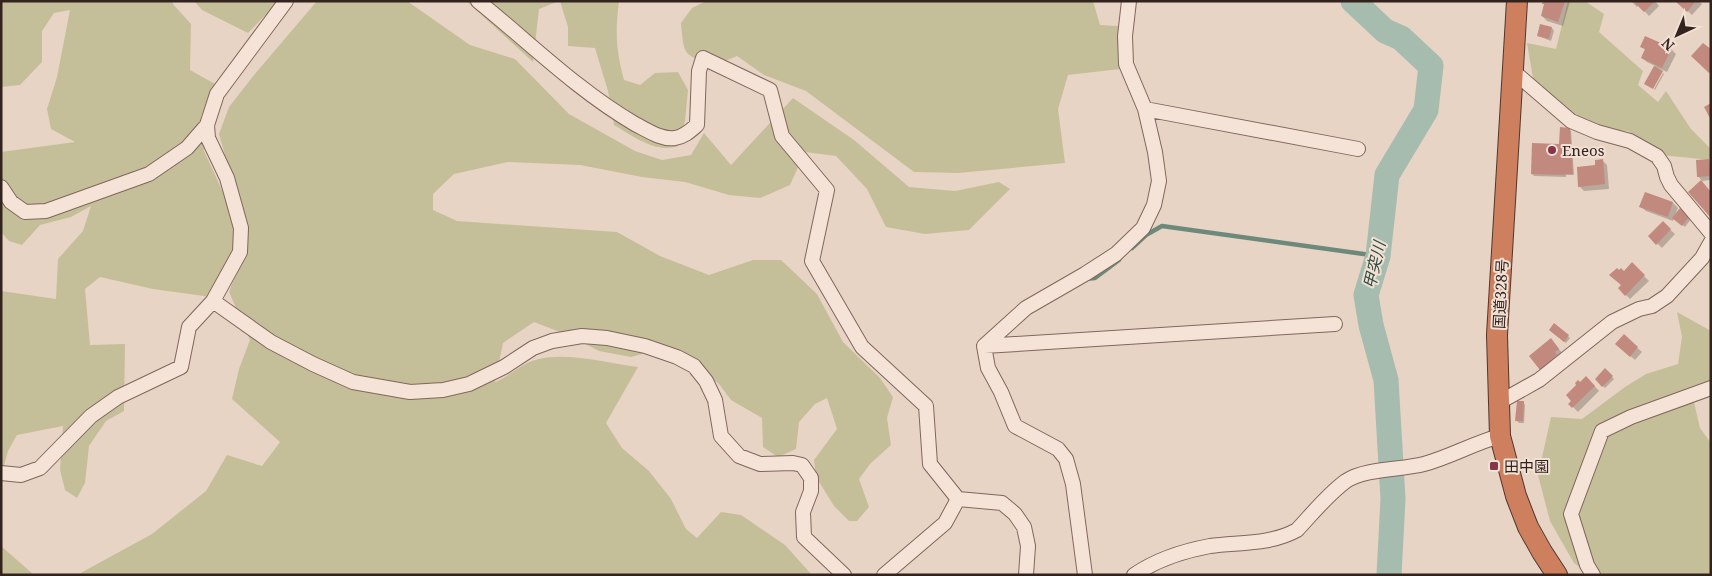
<svg xmlns="http://www.w3.org/2000/svg" width="1712" height="576" font-family="'Noto Serif','Noto Sans JP',serif">
<style>
.green{fill:#c5bf99}
.shadow{fill:#0003}
.lines{fill:none;stroke-linecap:round;stroke-linejoin:round}
.stream{stroke:#6d897b;stroke-width:4.5}
.river{stroke:#a5bcaf;stroke-width:25}
.building{fill:#c2897e}
.minor-casing{stroke:#81665d;stroke-width:16}
.highway-casing{stroke:#4f3730;stroke-width:22}
.minor{stroke:#f4e3d6;stroke-width:14}
.highway{stroke:#ce805e;stroke-width:20}
.poi-dot{fill:#88344a;stroke:#f1e0d3;stroke-width:2}
.labels{text-anchor:middle;dominant-baseline:central;stroke-width:4;stroke-linejoin:round;paint-order:stroke}
.poi-label{font-size:15px;fill:#32231f;stroke:#f1e0d3;text-anchor:start}
.street-label{font-size:15px;fill:#32231f;stroke:#f1e0d3}
.water-label{font-size:16px;font-style:italic;fill:#305046;stroke:#f1e0d3}
</style>
<rect width="100%" height="100%" fill="#e8d4c4"/>
<path class="green" d="M1 1H173V4L191 24 190 70 217 85 201 116 204 151 232 212 239 243 211 297 153 289 100 277 85 289 90 345 125 344 124 411 106 421 89 446 85 483 77 498 65 490 60 470 63 426 17 435 8 451 1 477V291L56 299 58 259 83 231 91 206 71 217 40 225 22 245 9 241 1 232V152L75 142 51 129 47 109 57 77 70 10 54 13 42 31V62L20 85 1 87Z
M194 1H279L248 33 202 10Z
M317 1H407L470 45 515 59 569 114 635 151 662 160 691 155 704 133 731 165 793 98 854 140 909 187 955 191 999 182 1010 189 969 230 925 234 886 227 867 189 836 156 805 152 790 185 760 198 729 195 685 182 642 177 580 165 508 162 454 174 433 194V210L457 221 617 232 660 256 709 275 753 260H781L817 294 843 342 880 378 893 397 887 418 891 445 870 464 859 479 869 507 857 521H849L834 506 816 477 814 460 837 429 827 398 815 404 799 422 796 449 778 457 763 447 762 418 731 400 719 384 700 370 661 349 631 357 599 351 570 336 534 322 503 343 495 382C508 377 521 364 535 360 565 351 607 363 638 367L606 423 622 448 649 471 671 499 686 529 697 538 721 512 741 515 785 545 812 575H77L152 534 206 491 227 455 262 466 280 442 232 399 239 369 250 340 229 292 240 262 248 228 233 184 219 134 229 107 254 75Z
M466 1H559L539 9 533 62Z
M560 1H619C615 33 616 49 624 80L640 85 655 73 678 72 688 90 685 121 678 146C656 154 633 136 614 125L608 91 595 48 568 46V27Z
M706 1H1093L1100 25 1118 26 1120 69 1068 75 1058 109 1065 163 958 173 914 172 806 91 764 75 737 56 716 65C683 55 684 57 681 23L692 8Z
M1568 1H1585L1604 14 1599 32 1643 71 1638 85 1658 102 1666 91 1691 129 1711 149V160L1661 155 1649 143 1628 131 1600 129 1568 113 1533 78 1527 43 1556 49Z
M1677 312 1711 331V394L1693 398 1700 428 1711 443V575H1591L1574 563 1550 521 1538 475 1551 417 1582 419 1625 387 1646 374 1678 364 1682 337Z
M1 546 33 574 37 575H1Z"/>
<path class="shadow" d="M1544 1H1570L1563 26 1547 21 1542 16 1545 5Z
M1631 1H1655L1659 6 1649 16 1639 5 1637 7Z
M1677 1H1699L1702 4 1692 15Z
M1552 28 1554 31 1551 41 1538 36Z
M1642 46 1671 49 1676 54 1667 72 1658 68 1661 71 1646 84 1655 66 1647 62 1642 58 1645 50Z
M1663 73 1664 74 1655 90 1654 89Z
M1569 129 1571 131 1574 175H1566V177L1534 176 1532 174 1560 145Z
M1602 160 1607 165 1609 189 1584 191 1579 186Z
M1709 160 1711 162V180L1702 181 1698 176Z
M1645 194 1673 203 1678 208 1675 215 1680 209 1691 219 1685 227 1674 218 1673 221 1646 211 1641 207Z
M1663 223 1675 234 1662 248 1649 236Z
M1632 264 1649 281 1630 299 1619 288 1622 286 1624 272Z
M1552 332 1568 336 1570 338 1566 343Z
M1624 336 1642 352 1635 360 1621 348Z
M1555 344 1563 354 1545 374 1541 369Z
M1605 370 1614 379 1605 388 1596 379Z
M1586 377 1599 391 1578 412 1570 404 1580 383Z
M1523 402 1525 405 1524 423H1519L1516 420Z"/>
<g class="lines">
<path class="stream" d="M1132 248 1146 235 1162 226 1378 256
M1085 279 1095 278 1119 260"/>
<path class="river" d="M1353 1 1385 31 1401 38 1431 66 1426 110 1387 175 1378 256 1366 295 1371 325 1386 380 1393 499 1389 575"/>
</g>
<path class="building" d="M1543 1H1565L1558 22 1541 16 1544 4H1542Z
M1633 1H1655L1644 12Z
M1675 1H1696L1687 12Z
M1540 24 1552 27 1549 39 1537 36Z
M1645 36 1672 48 1662 68 1641 58 1645 49 1640 47Z
M1703 43 1711 49V71L1709 73 1691 56Z
M1654 66 1663 71 1653 89 1644 84Z
M1711 103V120L1704 107Z
M1560 127 1570 128 1573 174H1565V175L1531 174 1532 143 1559 144Z
M1603 159 1605 184 1578 187 1577 167 1595 165V160Z
M1709 159 1710 176 1697 177 1696 160Z
M1701 180 1711 192V218L1688 192Z
M1645 192 1673 202 1668 217 1639 207Z
M1680 208 1690 216 1682 226 1672 218Z
M1663 221 1671 229 1656 245 1648 236Z
M1632 262 1645 275 1625 296 1618 288 1621 285 1609 275 1617 268 1619 270 1621 268 1624 271Z
M1554 323 1569 335 1564 342 1549 330Z
M1624 334 1638 347 1630 357 1615 344Z
M1551 338 1559 349 1555 352 1557 355 1540 370 1529 356Z
M1605 368 1613 376 1602 387 1595 379Z
M1586 376 1595 386 1572 408 1568 404 1571 401 1566 395 1576 385 1575 383 1578 380 1580 382Z
M1517 401H1524L1523 421H1515Z"/>
<g class="lines">
<g class="minor-casing">
<path id="minor" d="M478 1C530 43 577 90 635 124 647 130 661 140 675 138 684 137 690 131 697 125L699 71 703 58 770 90 782 136 827 190 812 261 862 347 926 406 930 464 958 499
M1513 71 1571 121 1597 132 1630 141 1657 156 1664 166 1667 177 1671 185 1711 233
M1145 109 1358 149
M1 187 11 202 25 212 46 211 149 174 187 148 207 125 217 94 286 1
M213 301 271 342 313 364 353 382 410 392 443 390 469 384 504 367 533 348 552 341 582 336 607 338 645 346 677 357 694 366 706 381 715 400 721 436 739 456 760 464 793 463 802 465 811 478V491L803 512 804 537 844 575
M984 346 1026 308 1085 274 1116 254 1143 228 1154 205 1159 181 1155 152 1145 109 1126 64 1125 36 1129 1
M984 346 1335 324
M984 346 988 368 1001 392 1015 426 1058 449 1066 459 1073 484 1085 575
M1498 403 1539 380 1612 322 1639 309 1652 306 1667 296 1702 258 1711 242
M1 473 21 475 40 468 91 416 118 397 181 367 189 327 213 301 240 252 241 228 227 178 208 138 207 125
M884 575 945 523 958 499 1002 503 1015 514 1024 527 1028 546 1026 575
M1134 575C1156 560 1183 551 1210 546 1239 542 1270 545 1297 530 1312 514 1328 494 1346 481 1366 468 1401 470 1424 464 1450 457 1474 443 1500 436
M1593 575 1587 565 1571 514 1602 431 1631 417 1711 388"/>
</g>
<g class="highway-casing">
<path id="highway" d="M1517 1 1497 335 1500 436 1516 496 1528 527 1542 552 1557 575"/>
</g>
<use href="#minor" class="minor"/>
<use href="#highway" class="highway"/>
</g>
<g class="poi-dot">
<circle cx="1552" cy="150" r="5"/>
<rect x="1489" y="461" width="10" height="10" rx="2.5"/>
</g>
<g class="labels">
<g class="poi-label">
<text x="1562" y="150">Eneos</text>
<text x="1504" y="466">田中園</text>
</g>
<g class="street-label">
<text transform="translate(1500 294) rotate(-87)">国道328号</text>
</g>
<g class="water-label">
<text transform="translate(1374 265) rotate(-77)">甲突川</text>
</g>
</g>
<rect width="1712" height="576" fill="none" stroke="#32231f" stroke-width="5"/>
<g transform="translate(1677 35) rotate(224)" stroke="#f1e0d3" stroke-width="4" paint-order="stroke">
<path d="M0-4L9 19L0 12L-9 19Z" fill="#32231f"/>
<text y="-8" font-size="14" font-weight="bold" text-anchor="middle" fill="#32231f">N</text>
</g>
</svg>
